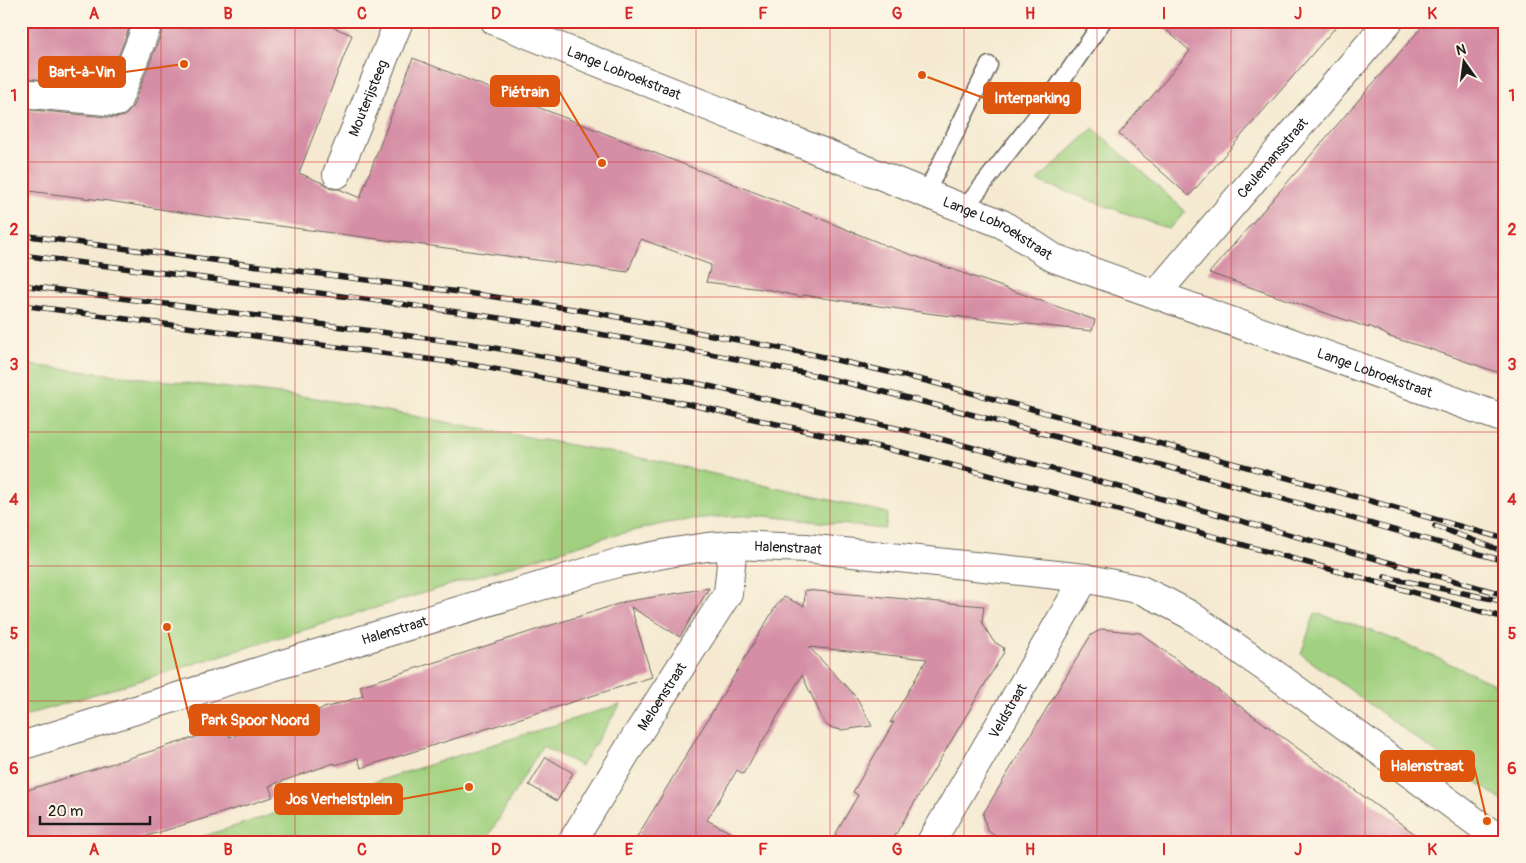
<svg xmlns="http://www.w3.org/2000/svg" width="1526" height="863" font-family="Pangolin,sans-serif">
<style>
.green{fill:#a1d180;stroke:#5e764e}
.building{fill:#d58ea6}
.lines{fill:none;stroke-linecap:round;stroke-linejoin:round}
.service-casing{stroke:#68645b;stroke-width:19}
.minor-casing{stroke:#68645b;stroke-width:30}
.tertiary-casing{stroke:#68645b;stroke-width:30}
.service{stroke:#fff;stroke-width:16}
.minor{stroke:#fff;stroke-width:28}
.tertiary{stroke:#fff;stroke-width:28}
.rail-casing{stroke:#1c1c1c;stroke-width:5.5}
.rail{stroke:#fcf5e5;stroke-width:4;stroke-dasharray:11;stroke-linecap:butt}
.grid{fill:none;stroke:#d62828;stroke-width:1;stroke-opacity:0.55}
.labels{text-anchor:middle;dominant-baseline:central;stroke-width:4;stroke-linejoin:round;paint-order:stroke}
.street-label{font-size:14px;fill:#1c1c1c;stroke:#fcf5e5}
.leader{fill:none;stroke:#de560d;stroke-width:2}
.callout-dot{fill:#de560d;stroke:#fcf5e5;stroke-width:2}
.callout{fill:#de560d;stroke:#de560d;stroke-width:2}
.callout-label{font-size:15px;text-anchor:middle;font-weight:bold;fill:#fff}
.neatline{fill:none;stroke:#d62828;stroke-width:2}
.grid-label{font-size:16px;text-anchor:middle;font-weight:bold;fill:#d62828}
</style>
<rect width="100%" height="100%" fill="#fcf5e5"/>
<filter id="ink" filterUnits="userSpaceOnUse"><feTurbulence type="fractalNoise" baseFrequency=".02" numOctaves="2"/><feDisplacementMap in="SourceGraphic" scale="10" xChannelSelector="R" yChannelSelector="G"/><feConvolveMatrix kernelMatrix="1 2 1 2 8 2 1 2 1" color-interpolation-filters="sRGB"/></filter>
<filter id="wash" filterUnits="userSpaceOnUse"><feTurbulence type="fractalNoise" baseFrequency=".0096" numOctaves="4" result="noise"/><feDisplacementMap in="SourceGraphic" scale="20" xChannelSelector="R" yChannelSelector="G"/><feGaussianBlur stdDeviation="1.12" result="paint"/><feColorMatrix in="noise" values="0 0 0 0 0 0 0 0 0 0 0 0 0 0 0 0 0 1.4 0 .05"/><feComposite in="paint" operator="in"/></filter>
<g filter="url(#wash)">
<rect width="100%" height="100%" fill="#f5ead1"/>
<path class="green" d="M1093 128 1186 212 1169 229 1037 181Z
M21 364 316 398 647 459 888 513 885 529 756 515 701 518 667 523 606 537 21 717Z
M1315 613C1382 630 1443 661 1505 689V803L1301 654Z
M621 704 581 766 542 746 485 842H185Z"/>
<g id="blocks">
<path class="building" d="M21 21H132L107 85 21 78Z
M164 21H318L352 35 299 173 325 184 332 189H339L360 198 413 58 787 205 887 246 1095 320 1092 331 934 314 803 295 802 297 770 290 706 282 711 265 641 239 628 272 211 217 109 201 21 190V109L116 118 125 116 132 108 164 27Z
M1156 21H1341L1189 196 1119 134 1147 100 1148 101 1190 51Z
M1427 21H1505V375L1430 349 1387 336V335L1369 326V328L1209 273Z
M709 588 680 637 631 607 652 677 361 768 358 758 335 765 334 763 269 786 273 797 128 842H21V792L228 727 230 737 363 696 360 686 624 602H623Z
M805 590 984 606 982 622 993 641 1004 648 1003 651 1004 652 891 842H831L858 795 853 792 894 722 890 723 927 659 809 647 857 698 872 726 841 730 829 727 824 722 802 675 743 774 737 770 707 820 748 842H634L776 606 784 597 804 606Z
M1102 629 1140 633 1426 842H1004L987 830 983 814 1091 635Z
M546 757 573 773 557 801 529 785Z"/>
</g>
</g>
<g filter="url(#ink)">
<use href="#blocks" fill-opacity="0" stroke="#68645b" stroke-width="1"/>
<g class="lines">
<g class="service-casing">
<path id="service" d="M929 187 989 65
M964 209 1046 104 1103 21"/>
</g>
<g class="minor-casing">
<g id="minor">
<path id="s1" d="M495 21 1002 224 1054 258 1505 419"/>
<path d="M21 93 117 102 149 21"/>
<path id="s2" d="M337 174 399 21"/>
<path id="s3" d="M1156 294 1389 21"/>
<path id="s4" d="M572 842 635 738 728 593 733 545"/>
<path id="s5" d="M931 842 1085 578"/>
</g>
</g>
<g class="tertiary-casing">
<g id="tertiary">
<path id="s6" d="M21 746 279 665 617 563 674 552 707 547 733 545 806 548 1085 578 1141 590 1166 602 1190 615 1283 680 1503 842"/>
</g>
</g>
<use href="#service" class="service"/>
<use href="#minor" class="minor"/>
<use href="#tertiary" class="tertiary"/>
<g class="rail-casing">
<path id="rail" d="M21 235 482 295 592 312 815 355 931 382 1321 487 1505 539
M21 255C286 289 552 318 813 375 892 393 971 414 1049 435 1202 475 1353 519 1505 561
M21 285 472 344 695 383 918 433 1134 491 1505 595
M21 305 472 365 692 405 914 455 1133 514 1505 618
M1435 526 1505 552
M1385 577 1502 601"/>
</g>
<use href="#rail" class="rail"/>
</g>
</g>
<path class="grid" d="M161 21V842M295 21V842M429 21V842M562 21V842M696 21V842M830 21V842M964 21V842M1097 21V842M1231 21V842M1365 21V842M21 162H1505M21 297H1505M21 432H1505M21 566H1505M21 701H1505"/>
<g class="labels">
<g class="street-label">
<text stroke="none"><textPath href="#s1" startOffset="139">Lange Lobroekstraat</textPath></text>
<text stroke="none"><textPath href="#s2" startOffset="82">Mouterijsteeg</textPath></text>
<text stroke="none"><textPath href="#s3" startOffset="179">Ceulemansstraat</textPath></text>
<text stroke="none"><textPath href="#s1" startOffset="544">Lange Lobroekstraat</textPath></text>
<text stroke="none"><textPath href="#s1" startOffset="949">Lange Lobroekstraat</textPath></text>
<text stroke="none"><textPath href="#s6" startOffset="796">Halenstraat</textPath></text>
<text stroke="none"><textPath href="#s6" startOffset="391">Halenstraat</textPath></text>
<text stroke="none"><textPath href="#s4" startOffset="171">Meloenstraat</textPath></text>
<text stroke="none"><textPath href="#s5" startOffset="152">Veldstraat</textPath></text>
</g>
</g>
<path class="leader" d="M184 64L125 72M602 163L559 91M922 75L984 98M167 627L190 720M1487 821L1474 766M469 787L402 799"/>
<g class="callout-dot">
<circle cx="184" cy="64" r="5"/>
<circle cx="602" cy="163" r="5"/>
<circle cx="922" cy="75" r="5"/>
<circle cx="167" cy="627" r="5"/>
<circle cx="1487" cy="821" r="5"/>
<circle cx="469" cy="787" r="5"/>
</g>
<g class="callout">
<rect x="39" y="57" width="86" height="30" rx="5"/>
<rect x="491" y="76" width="68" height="30" rx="5"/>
<rect x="984" y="83" width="96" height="30" rx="5"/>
<rect x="190" y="705" width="129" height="30" rx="5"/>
<rect x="1381" y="751" width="93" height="30" rx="5"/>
<rect x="275" y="784" width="127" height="30" rx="5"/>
</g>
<g class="callout-label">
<text x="82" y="77">Bart-à-Vin</text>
<text x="525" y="97">Piétrain</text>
<text x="1032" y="103">Interparking</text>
<text x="255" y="725">Park Spoor Noord</text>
<text x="1427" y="771">Halenstraat</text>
<text x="339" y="804">Jos Verhelstplein</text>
</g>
<rect width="1526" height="863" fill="none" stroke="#fcf5e5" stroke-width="55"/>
<g transform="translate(1464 62) rotate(346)" stroke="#fcf5e5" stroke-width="4" paint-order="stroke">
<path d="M0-4L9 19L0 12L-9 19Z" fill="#1c1c1c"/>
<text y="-8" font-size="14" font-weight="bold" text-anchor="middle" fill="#1c1c1c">N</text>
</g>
<path d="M40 816v8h110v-8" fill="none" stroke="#1c1c1c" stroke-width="2.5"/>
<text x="48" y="816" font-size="15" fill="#1c1c1c" stroke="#fcf5e5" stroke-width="4" paint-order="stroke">20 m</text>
<rect x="28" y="28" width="1470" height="808" class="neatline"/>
<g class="grid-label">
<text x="94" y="19">A</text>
<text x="228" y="19">B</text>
<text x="362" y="19">C</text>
<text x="496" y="19">D</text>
<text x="629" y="19">E</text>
<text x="763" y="19">F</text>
<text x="897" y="19">G</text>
<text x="1030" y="19">H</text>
<text x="1164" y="19">I</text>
<text x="1298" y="19">J</text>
<text x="1432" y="19">K</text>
<text x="14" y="101">1</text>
<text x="1512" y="101">1</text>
<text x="14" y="235">2</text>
<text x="1512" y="235">2</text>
<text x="14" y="370">3</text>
<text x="1512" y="370">3</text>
<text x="14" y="505">4</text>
<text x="1512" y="505">4</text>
<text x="14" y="639">5</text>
<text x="1512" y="639">5</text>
<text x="14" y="774">6</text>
<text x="1512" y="774">6</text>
<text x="94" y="855">A</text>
<text x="228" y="855">B</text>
<text x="362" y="855">C</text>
<text x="496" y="855">D</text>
<text x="629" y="855">E</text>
<text x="763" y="855">F</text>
<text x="897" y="855">G</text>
<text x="1030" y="855">H</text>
<text x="1164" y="855">I</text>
<text x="1298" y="855">J</text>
<text x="1432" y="855">K</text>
</g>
</svg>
